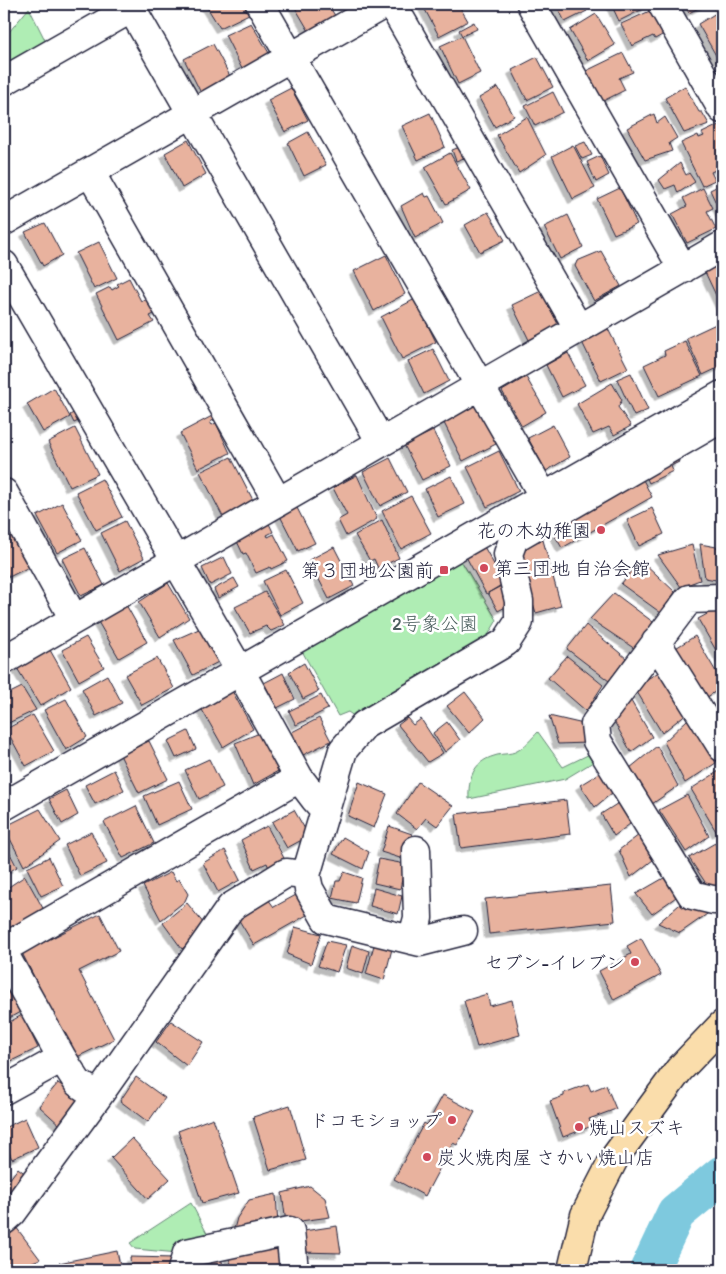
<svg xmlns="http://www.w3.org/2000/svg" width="726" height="1274" font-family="Itim,'Klee One',sans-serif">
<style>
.green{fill:#afedb4;stroke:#688878}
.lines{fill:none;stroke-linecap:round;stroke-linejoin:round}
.river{stroke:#7ec9de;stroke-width:39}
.building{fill:#e8b29e;stroke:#22223b;filter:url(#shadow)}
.minor-casing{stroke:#22223b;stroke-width:31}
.major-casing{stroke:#22223b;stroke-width:31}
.minor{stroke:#fff;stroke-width:28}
.major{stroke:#faddab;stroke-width:28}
.poi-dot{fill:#d1495b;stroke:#fff;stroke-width:2}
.labels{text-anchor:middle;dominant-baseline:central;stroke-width:5;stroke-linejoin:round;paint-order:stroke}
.poi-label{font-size:19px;fill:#22223b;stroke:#fff;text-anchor:end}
.park-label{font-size:19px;fill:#4c5f5f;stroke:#fff}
</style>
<defs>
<filter id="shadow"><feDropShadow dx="-4.5" dy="4.5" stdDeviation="0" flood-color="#0004"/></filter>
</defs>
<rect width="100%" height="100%" fill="#fff"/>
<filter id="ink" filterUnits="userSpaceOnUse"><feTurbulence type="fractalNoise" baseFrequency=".02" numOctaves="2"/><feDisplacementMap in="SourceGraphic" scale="10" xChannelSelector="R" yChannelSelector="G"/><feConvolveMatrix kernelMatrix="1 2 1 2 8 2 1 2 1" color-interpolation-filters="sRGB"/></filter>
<g filter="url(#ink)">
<path class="green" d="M29 8 52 54 4 81V38Z
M459 557 497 620 480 649 358 719 348 712 338 716 302 651Z
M538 732 563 767 598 750 603 756 565 779 469 799C468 779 473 762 494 756 502 753 510 755 517 751 525 747 532 738 538 732Z
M191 1203 211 1241 178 1253 135 1249 130 1243Z"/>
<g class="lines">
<path class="river" d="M649 1270 676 1213 722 1175"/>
</g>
<path class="building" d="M205 4H243L249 14 220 28Z
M293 4H328L337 19 310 33Z
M422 4H458L468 21 439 36Z
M556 4H583L587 11 565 22Z
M611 4H645L647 7 619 21Z
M684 4H706L689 13Z
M718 4H722V57L718 59 698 24 721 10Z
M652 10 664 34 655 39 653 36 632 46 621 24Z
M596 14 615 45 588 61 570 30Z
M474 22 477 29 462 36 459 30Z
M251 23 272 58 244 73 225 35Z
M462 36 480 73 458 84 440 46Z
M213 44 231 78 202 95 184 59Z
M623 53 633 72 619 78 625 90 601 102 586 71Z
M537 57 553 87 527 100 512 70Z
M685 86 699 112H702L709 124 684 133 665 98Z
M498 87 514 116 495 127 479 98Z
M291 88 308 120 285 132 268 100Z
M553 92 563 112 535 126 525 106Z
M430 113 445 147 418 160 402 126Z
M654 114 657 123 665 117 677 138 669 143 672 151 645 160 627 128Z
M527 117 546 155 519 173 497 135Z
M719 125 722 133V167L711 172 715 180 702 186 681 143 698 135 699 138 704 136 702 133Z
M308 132 326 165 304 176 288 143Z
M188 140 206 174 182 188 165 153Z
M585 142 592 155 582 159 575 146Z
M465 145 469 156 456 161 452 150Z
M573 145 595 188 573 199 552 156Z
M450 153 471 190 446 204 425 167Z
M600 156 609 175 596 182 587 162Z
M680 163 686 175 689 173 695 182 678 193 675 185 665 189 659 180Z
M722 184V216L710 190Z
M620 188 637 224 614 234 597 199Z
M703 188 713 208 707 211 716 229 687 243 672 214 687 206 683 198Z
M424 193 426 197 429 196 443 223 415 238 401 206Z
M488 212 505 240 480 252 465 225Z
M568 215 583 247 560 259 544 227Z
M45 223 62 255 43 266 25 232Z
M99 242 117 278 94 289 76 253Z
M601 251 621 286 594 301 575 266 577 261Z
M386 255 405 294 374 311 354 271Z
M722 263V308L705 272Z
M129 278 141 301 152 295 160 311 150 316 154 322 119 340 96 294 110 287 112 290 119 286 117 284Z
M541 291 559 326 529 340 512 305Z
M415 299 436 342 402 359 381 317Z
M718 323 722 330V366L703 375 686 338Z
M607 327 628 368 601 381 581 340Z
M685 341 702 376 659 396 644 365 665 355 664 351Z
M433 349 449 381 424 394 408 361Z
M568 353 585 385 562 397 546 365Z
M631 373 648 410 634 416 617 379Z
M526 377 546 412 522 426 502 391Z
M612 383 622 400 618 407 631 426 614 435 609 427 593 434 577 404Z
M54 388 70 417 43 432 27 404Z
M475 402 496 444 463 461 442 419Z
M78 410 83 419 74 423 70 415Z
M212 416 214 420 210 422 212 425 216 423 230 453 198 469 180 433Z
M553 425 570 457 546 471 528 438Z
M75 428 98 474 70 487 48 442Z
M433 431 451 466 422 480 404 445Z
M499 451 519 491 487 507 467 467Z
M675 455 679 462 671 466 673 471 649 483 643 470Z
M231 457 254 502 223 517 200 472Z
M390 458 407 492 380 506 363 472Z
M357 475 377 519 346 536 338 520 347 515 333 488Z
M451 476 465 504 438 517 425 489Z
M641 476 652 497 562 548 550 527Z
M102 479 122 517 96 530 76 492Z
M411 496 431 533 401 549 382 511Z
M294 502 315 543 298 551 277 510Z
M62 503 82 540 57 553 37 516Z
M652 508 664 534 639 546 627 520Z
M266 517 273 532 267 535 268 537 274 534 288 561 271 569 270 567 256 573 246 553 243 554 233 533Z
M382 520 399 558 378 568 374 559 370 561 355 535Z
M125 521 144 558 120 571 101 533Z
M15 530 33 565 9 577 4 567V536Z
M543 540 561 606 536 613 517 547Z
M482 543 505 584 486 594 464 553Z
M700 544 722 548V581L705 578Z
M692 545 700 580 681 587 658 555Z
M334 547 354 586 329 599 309 560Z
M85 548 104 585 81 596 62 559Z
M224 557 232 574 210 585 202 568Z
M641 560 675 592 661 613 621 584Z
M286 570 303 603 280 615 263 581Z
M234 578 239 587 218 598 214 589Z
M168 583 189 618 160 637 139 602Z
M503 584 513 603 498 611 488 593Z
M265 592 285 625 271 631 266 626 250 633 235 607Z
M614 593 653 622 635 649 590 619Z
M125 603 147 642 119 658 97 620Z
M722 606V658L721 659 698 619Z
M208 625 226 658 193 675 174 640Z
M586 625 626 658 609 681 567 649Z
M695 636 722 682V687L703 700 674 649Z
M86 637 104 667 79 681 62 650Z
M50 650 71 687 40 706 17 668Z
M567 656 603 685 586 711 548 678Z
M157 658 174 688 142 705 125 675Z
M304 663 319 691 303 699 289 672Z
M662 670 687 713 662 733 634 687Z
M283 673 295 699 277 708 264 683Z
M107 675 122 703 96 716 82 689Z
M22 687 36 710 4 725V696Z
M231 689 253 729 223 747 201 708Z
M465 692 485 718 469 733 447 706Z
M321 695 328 709 296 725 289 711Z
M66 699 87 737 66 750 44 710Z
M631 701 652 737 631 752 610 714Z
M722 705V720L716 709Z
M33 715 54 751 26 766 6 729Z
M549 716 588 725 587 743 558 744Z
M319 718 331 741 303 755 292 732Z
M407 718 413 725 421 719 443 753 428 762 398 725Z
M689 718 716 763 685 783 664 742Z
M447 722 460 740 445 752 433 733Z
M267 730 287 766 253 785 235 743Z
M188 731 196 749 176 758 168 741Z
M149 741 168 779 139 793 120 755Z
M657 746 678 786 652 804 630 768Z
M209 759 223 787 199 799 185 770Z
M606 769 618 788 595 807 580 785Z
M722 769V828L717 833 691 789Z
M114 770 124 790 95 804 85 785Z
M179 781 192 809 157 825 144 796Z
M359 782 387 794 374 828 348 816Z
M418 782 453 806 437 826 426 818 417 829 397 814Z
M66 790 78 815 62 824 49 799Z
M687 795 709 836 686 852 659 810Z
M566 800 570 834 461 848 456 814Z
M623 800 634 821 614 836 601 814Z
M136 806 154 843 123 858 104 822Z
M40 809 60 841 24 866 4 827Z
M294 810 309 836 287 848 272 822Z
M267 826 285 860 269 868 267 863 254 869 241 840Z
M389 826 412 834 403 859 381 852Z
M91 832 107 863 80 876 65 845Z
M639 835 653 860 631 877 619 850Z
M343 837 369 852 363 869 333 854Z
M4 842 17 867 4 875Z
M715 843 722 855V888L713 894 689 858Z
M225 850 240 880 218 892 203 863Z
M49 857 63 886 41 896 27 868Z
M379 859 405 864 400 889 374 883Z
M171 872 176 881 179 879 188 894 185 901 161 920 143 886Z
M344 872 362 878 356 903 332 898 336 881H340Z
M669 875 679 895 652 914 636 894Z
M25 876 44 910 10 929 4 914V890Z
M611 886 615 921 489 934 485 899Z
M374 888 402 896 398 914 370 906Z
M296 895 307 915 254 945 237 917 268 899 274 907Z
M686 899 710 912 680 933 658 923Z
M187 903 204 924 196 931 199 935 182 949 163 923Z
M100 914 119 951 79 971 114 1039 75 1058 22 953Z
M295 927 321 934 311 964 287 954Z
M641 938 661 975 614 1000 599 971 631 954 627 946Z
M327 941 346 945 337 972 318 966Z
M352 945 369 951 363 974 346 968Z
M374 945 392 949 384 980 366 974Z
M11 979 27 1008 4 1021V983Z
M487 994 490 1006 512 1000 520 1035 477 1047 464 1001Z
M22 1015 38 1048 5 1064 4 1025Z
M171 1021 203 1042 187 1066 156 1042Z
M136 1077 165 1098 148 1122 120 1101Z
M58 1083 82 1099 61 1126 39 1106Z
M588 1084 591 1091 606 1085 616 1109 589 1119 592 1126 563 1137 550 1101 564 1096V1093Z
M443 1095 475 1112 457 1145 453 1143 425 1196 394 1179 424 1123 427 1125Z
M290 1105 306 1160 270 1170 253 1117Z
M25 1118 38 1147 12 1159 4 1141V1128Z
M213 1118 239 1193 202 1203 178 1131Z
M132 1138 170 1179 148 1199 111 1158Z
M18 1168 33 1180 15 1203 4 1194V1187Z
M310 1186 325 1198 330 1217 286 1223 282 1193Z
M276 1194 278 1225 233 1233 237 1218 249 1200Z
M337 1226 341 1253 300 1252 297 1232Z
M16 1227 40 1259 13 1270H4V1235Z
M283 1238V1270H232L228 1253Z
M117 1251 121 1270H60L59 1263Z
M220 1253 224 1270H191L192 1259Z
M130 1257 175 1258 171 1270H131Z
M298 1264 342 1266 341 1270H299Z"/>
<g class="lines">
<g class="minor-casing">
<path id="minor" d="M129 4 381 442
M260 4 544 497
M392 4 579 329
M531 4 683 269
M662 4 722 109
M4 81 132 8
M90 172 278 502
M4 221 384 4
M4 265 240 671 299 778 315 799 325 810
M4 493 74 619
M722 598 689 599 595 724 597 741 692 895 713 900H722
M656 642 722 747
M4 660 722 246
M4 806 722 395
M463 931 420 942 326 919 309 889 306 875 343 750 364 725 506 642 519 622V601L508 554 514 538 722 418
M412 940 418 918 416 850
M4 948 299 778
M4 954 62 1058 78 1083 98 1096
M4 1090 62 1058
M4 1220 12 1213 98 1096 231 907 286 873 306 875
M182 1270 187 1253 290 1231 294 1270"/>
</g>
<g class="major-casing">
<path id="major" d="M572 1270 585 1215 615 1157 679 1070 722 1025"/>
</g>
<use href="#minor" class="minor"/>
<use href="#major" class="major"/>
</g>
</g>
<g class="poi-dot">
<circle cx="601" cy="530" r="5"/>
<circle cx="484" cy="568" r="5"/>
<rect x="439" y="565" width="10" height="10" rx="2.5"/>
<circle cx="635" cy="962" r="5"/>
<circle cx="452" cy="1120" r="5"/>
<circle cx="579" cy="1127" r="5"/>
<circle cx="427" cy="1157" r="5"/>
</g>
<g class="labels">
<g class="poi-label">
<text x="591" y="530">花の木幼稚園</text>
<text x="494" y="568" text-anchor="start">第三団地 自治会館</text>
<text x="434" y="570">第３団地公園前</text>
<text x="625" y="962">セブン-イレブン</text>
<text x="442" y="1120">ドコモショップ</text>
<text x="589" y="1127" text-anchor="start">焼山スズキ</text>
<text x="437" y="1157" text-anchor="start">炭火焼肉屋 さかい 焼山店</text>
</g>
<g class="park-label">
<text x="435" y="623">2号象公園</text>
</g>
</g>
<rect width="726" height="1274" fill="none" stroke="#fff" stroke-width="20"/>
<rect x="10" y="10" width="706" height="1254" fill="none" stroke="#22223b" stroke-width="2" filter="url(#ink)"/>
</svg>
